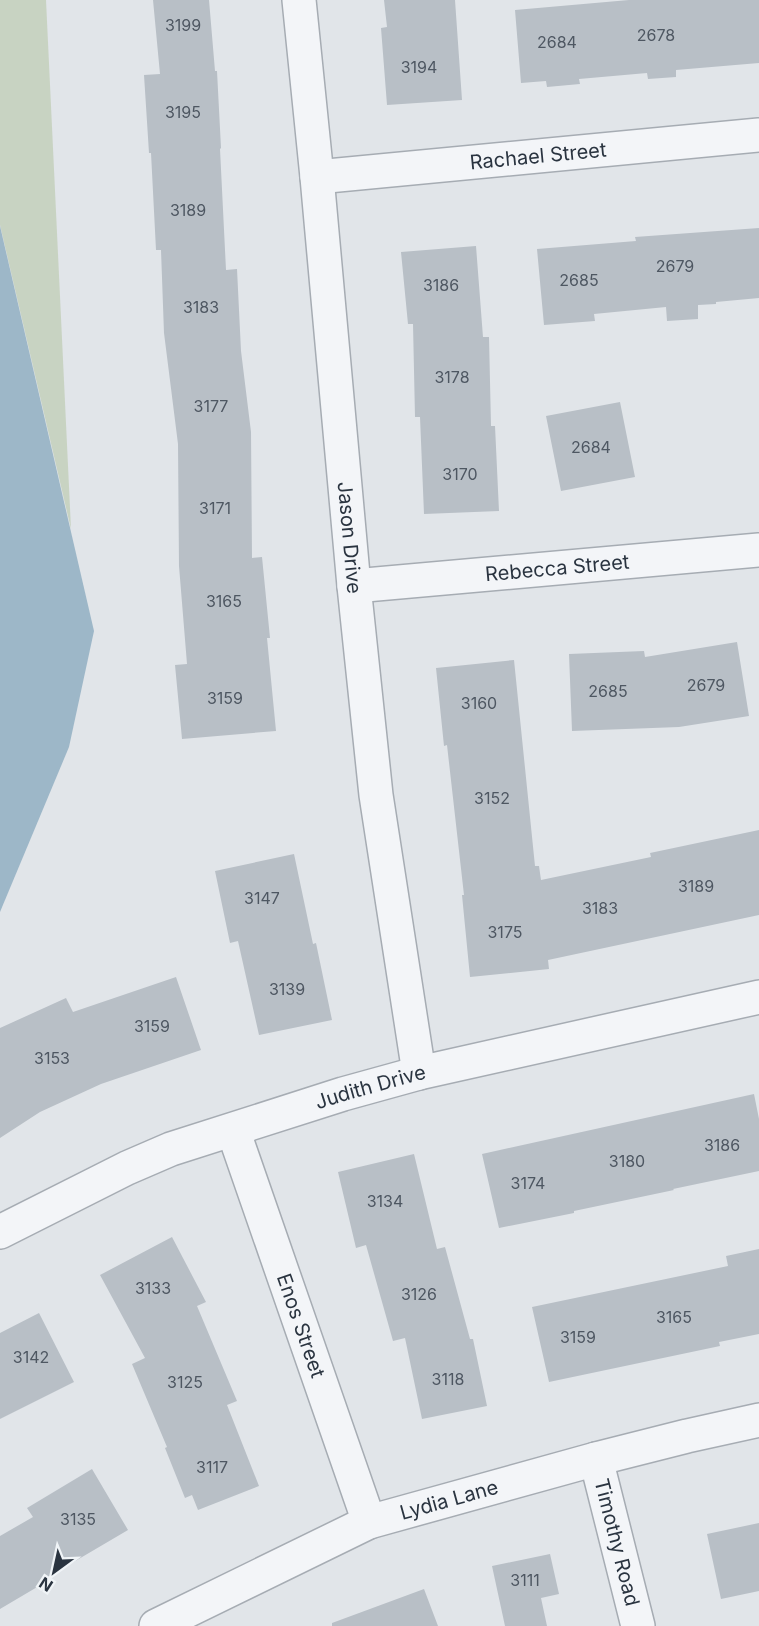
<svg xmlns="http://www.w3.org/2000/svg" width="759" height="1626" font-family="Inter,sans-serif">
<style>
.green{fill:#c8d3c2}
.water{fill:#9db7c8}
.building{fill:#b8bfc6}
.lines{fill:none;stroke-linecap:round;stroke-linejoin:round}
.minor-casing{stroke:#a6acb3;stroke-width:36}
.minor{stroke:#f3f5f8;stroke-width:33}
.labels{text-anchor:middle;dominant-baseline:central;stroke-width:4.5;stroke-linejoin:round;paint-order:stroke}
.number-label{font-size:16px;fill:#4e5762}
.street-label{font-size:20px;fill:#2a3440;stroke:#f0f4f7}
</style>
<rect width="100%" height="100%" fill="#e1e5e9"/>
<path class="green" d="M0 0H46L71 529 0 225Z"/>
<path class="water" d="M0 226 94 631 69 747 0 912Z"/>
<path class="building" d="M153 0H209L215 71H217L221 148 220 149 226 270 237 269 241 351 251 432 252 558 262 557 270 638H267L276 731 182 739 175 665 187 664 179 566 178 444 164 333 161 250H156L151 153H149L144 75 160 74Z
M384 0H455L462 100 387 105 381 28 387 27Z
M629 0H759V63L676 70V77L648 79 647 73 579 79 580 84 547 87 546 81 521 83 515 10Z
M759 228V298L716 302V304L698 305V319L667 321 666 307 594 314 595 321 544 325 537 249 636 241 635 237Z
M476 246 483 337H489L491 426H495L499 511 424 514 420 417H415L413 324H408L401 252Z
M620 402 635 477 561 491 546 416Z
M737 642 749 716 679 727 572 731 569 654 644 651 645 657Z
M514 660 535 866H539L541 880 651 857 650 853 759 830V915L548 960 549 969 470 977 462 895H464L447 745 444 746 436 668Z
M294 854 313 944 316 943 332 1020 259 1035 238 941 230 943 215 871Z
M176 977 201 1050 101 1084 40 1112 0 1138V1028L66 998 73 1012Z
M754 1094 759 1119V1171L673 1189 674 1190 574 1211V1213L499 1228 482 1154Z
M414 1154 437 1249 445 1247 470 1339H473L487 1406 422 1419 405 1338 393 1341 366 1245 356 1248 338 1172Z
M172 1237 206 1302 197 1306 237 1401 227 1405 259 1486 198 1510 192 1495 185 1498 165 1448 167 1447 132 1364 145 1358 100 1275Z
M759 1249V1334L719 1342 720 1346 549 1382 532 1307 728 1266 726 1256Z
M39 1313 74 1382 0 1419V1333Z
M92 1469 128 1530 43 1580 44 1583 0 1609V1536L33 1517 27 1508Z
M759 1523V1591L721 1599 707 1534Z
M550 1554 559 1594 541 1598 547 1626H505L492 1566Z
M424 1589 438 1626H332V1623Z"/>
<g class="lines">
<g class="minor-casing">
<g id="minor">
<path id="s1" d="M299 0 317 177 354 586 376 795 419 1073"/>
<path id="s2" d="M317 177 759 135"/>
<path id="s3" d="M354 586 759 550"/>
<path id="s4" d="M233 1130 369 1522"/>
<path id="s5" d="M0 1232 127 1168 171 1149 343 1094 419 1073 759 997"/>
<path id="s6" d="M596 1459 638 1626"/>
<path id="s7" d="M156 1626 369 1522 596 1459 687 1436 759 1420"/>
</g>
</g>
<use href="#minor" class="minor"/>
</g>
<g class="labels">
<g class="number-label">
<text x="183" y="25">3199</text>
<text x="656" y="35">2678</text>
<text x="557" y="42">2684</text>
<text x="419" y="67">3194</text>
<text x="183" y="112">3195</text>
<text x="188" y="210">3189</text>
<text x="675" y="266">2679</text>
<text x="579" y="280">2685</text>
<text x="441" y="285">3186</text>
<text x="201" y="307">3183</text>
<text x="452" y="377">3178</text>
<text x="211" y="406">3177</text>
<text x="591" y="447">2684</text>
<text x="460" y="474">3170</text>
<text x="215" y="508">3171</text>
<text x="224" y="601">3165</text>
<text x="706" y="685">2679</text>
<text x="608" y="691">2685</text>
<text x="225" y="698">3159</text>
<text x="479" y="703">3160</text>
<text x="492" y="798">3152</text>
<text x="696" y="886">3189</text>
<text x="262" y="898">3147</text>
<text x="600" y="908">3183</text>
<text x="505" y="932">3175</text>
<text x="287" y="989">3139</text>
<text x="152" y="1026">3159</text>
<text x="52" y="1058">3153</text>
<text x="722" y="1145">3186</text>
<text x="627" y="1161">3180</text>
<text x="528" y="1183">3174</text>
<text x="385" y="1201">3134</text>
<text x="153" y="1288">3133</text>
<text x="419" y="1294">3126</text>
<text x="674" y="1317">3165</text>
<text x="578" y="1337">3159</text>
<text x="31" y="1357">3142</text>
<text x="448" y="1379">3118</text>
<text x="185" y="1382">3125</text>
<text x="212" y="1467">3117</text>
<text x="78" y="1519">3135</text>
<text x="525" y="1580">3111</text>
</g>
<g class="street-label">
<text stroke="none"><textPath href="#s2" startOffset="222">Rachael Street</textPath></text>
<text stroke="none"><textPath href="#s1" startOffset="540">Jason Drive</textPath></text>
<text stroke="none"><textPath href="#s3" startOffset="204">Rebecca Street</textPath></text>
<text stroke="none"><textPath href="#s5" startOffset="399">Judith Drive</textPath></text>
<text stroke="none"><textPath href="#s4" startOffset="207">Enos Street</textPath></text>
<text stroke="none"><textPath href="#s7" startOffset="320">Lydia Lane</textPath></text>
<text stroke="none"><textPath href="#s6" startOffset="86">Timothy Road</textPath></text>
</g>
</g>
<g transform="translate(54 1572) rotate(213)" stroke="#f0f4f7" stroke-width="4.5" paint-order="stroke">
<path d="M0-4.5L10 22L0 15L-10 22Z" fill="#2a3440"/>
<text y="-9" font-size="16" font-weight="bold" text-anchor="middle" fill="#2a3440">N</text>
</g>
</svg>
